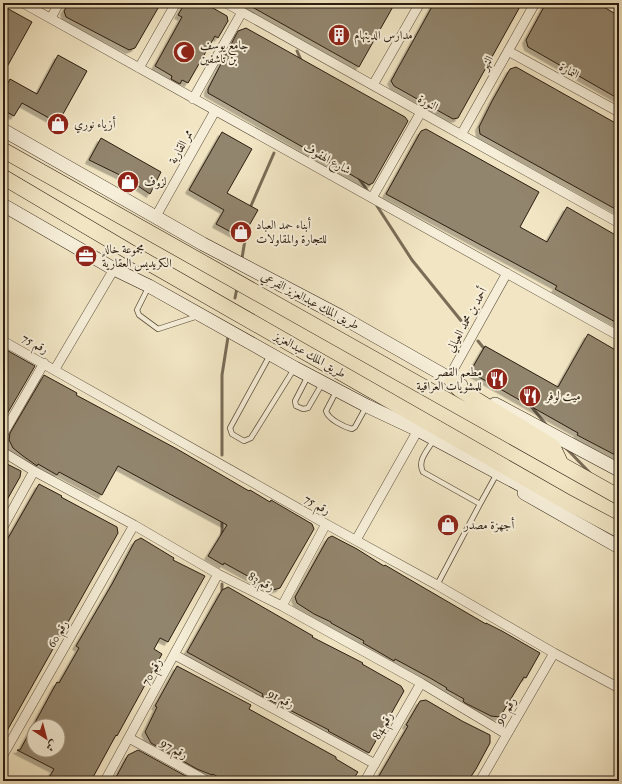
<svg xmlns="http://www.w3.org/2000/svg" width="622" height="784" font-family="'IM FELL Double Pica',Amiri,serif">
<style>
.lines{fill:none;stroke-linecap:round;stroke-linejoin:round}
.stream{stroke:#7a6c57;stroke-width:3}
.building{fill:#92856d;stroke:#2b1d10;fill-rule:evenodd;filter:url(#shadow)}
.lane-casing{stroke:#5c4f3d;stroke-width:6}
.street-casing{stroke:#5c4f3d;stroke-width:10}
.secondary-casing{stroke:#2b1d10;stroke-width:14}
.primary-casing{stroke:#2b1d10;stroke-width:16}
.lane{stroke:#f6eed8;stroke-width:4.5}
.street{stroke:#f6eed8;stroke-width:9}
.secondary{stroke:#f6eed8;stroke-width:13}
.primary{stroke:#f1e5c3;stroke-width:15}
.labels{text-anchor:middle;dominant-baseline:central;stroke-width:4;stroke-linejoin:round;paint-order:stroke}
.poi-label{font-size:12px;fill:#2b1d10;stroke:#f6eed8;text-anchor:start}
.street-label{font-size:12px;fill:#2b1d10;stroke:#f6eed8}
</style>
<defs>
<filter id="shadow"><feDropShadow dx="-3.5" dy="3.5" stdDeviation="0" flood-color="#0004"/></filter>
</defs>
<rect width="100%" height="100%" fill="#f1e5c3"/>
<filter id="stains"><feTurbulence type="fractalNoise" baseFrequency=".005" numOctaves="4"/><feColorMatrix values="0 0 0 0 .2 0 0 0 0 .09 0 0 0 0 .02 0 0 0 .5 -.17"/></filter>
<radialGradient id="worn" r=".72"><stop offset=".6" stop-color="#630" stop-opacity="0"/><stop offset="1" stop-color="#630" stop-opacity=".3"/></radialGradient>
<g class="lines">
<path class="stream" d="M297 51 302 62
M358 177 367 190
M377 206 412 260 467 328
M250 208 274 153
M242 258 247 228
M235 298 237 288
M478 341 486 351
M530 405 548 427
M566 448 590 473
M222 455V375L228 337
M222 536V518
M222 584V594"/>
</g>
<path class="building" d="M69 3H161L135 48 129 50 66 17 64 11Z
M185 3H204L227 16 228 21 218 38 215 36 188 83 182 80 180 84 171 79 172 76 155 66 182 17 178 15Z
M245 3H395L359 67Z
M434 3H522L458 118 453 119 394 86 391 81Z
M546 3H597L619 16V99L528 47 526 40Z
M3 6 32 22 3 74Z
M246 28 405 117 408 121 373 183 369 185 208 93V89L238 31Z
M58 55 87 71 58 123 22 103 14 116 3 110V92L10 79 37 94Z
M516 67 619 125V211L480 134 479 127 492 101 510 69Z
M426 129 539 192 520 227 547 242 567 207 619 237V324L555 289 557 286 386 194 421 131Z
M222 132 252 149 227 193 258 210 242 238 216 224 224 210 189 190Z
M101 138 161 172 150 194 126 178 89 160Z
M588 334 619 352V457L577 435 578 433 470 372 485 346 558 387Z
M3 348 35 366 3 421Z
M44 375 77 393 76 395 177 449 249 491 250 490 270 502 271 500 312 524 314 529 280 588 273 590 224 563 223 565 208 556 227 525 118 466 102 495 59 472 57 475 38 464 37 466 23 456 13 448 9 440 10 433Z
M3 462 21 471 20 477 3 507Z
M39 484 62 496 61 497 117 527 118 533 3 738V547Z
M332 536 357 549 384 566 385 565 402 575 486 624V623L502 631 540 653 526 678 524 677 500 717 491 716 465 703 463 701 464 699 446 689 447 688 430 678 395 659 394 661 377 651 363 643 364 641 331 623V622L314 614 297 603 295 597 328 538Z
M141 538 174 558 173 560 205 576 168 642 160 638 154 649 162 654 117 736 116 735 91 781H47L54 769 17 750H20L57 682 59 683 79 648 76 646 112 584 135 541ZM34 726H58V750H34Z
M228 587 313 636 312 637 363 663 362 664 401 686 404 691 369 753 328 731 329 730 262 696 263 694 187 652 222 590Z
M177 666 251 705 249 709 336 757V759L358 772 352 781H224L213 774 212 775 197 769 151 743 145 732 157 707 155 706Z
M426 700 462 721 490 735V743L476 769 468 781H376L408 726 406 725 420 701Z
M138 750 142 752 191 779 190 781H114L128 755Z"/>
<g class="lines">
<g class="lane-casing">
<path id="lane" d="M148 288 137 310 139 315 158 329 198 316
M270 355 230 428 232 434 244 441 251 438 294 369
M308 376 295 401 296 406 303 409 308 408 322 384
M337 390 326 411C328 419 344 427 352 429L355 427 366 407
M433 441C427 451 417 461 423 472L480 504 495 477
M437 585 480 504"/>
</g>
<g class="street-casing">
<path id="street" d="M23 3 619 336
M226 3 619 223
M51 18 59 3
M508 51 619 112
M139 68 176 3
M373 85 420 3
M193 99 242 12
M461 135 535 3
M372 198 421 112
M156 216 215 111
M3 341 326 524 437 585 554 653 619 688
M55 369 114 269
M448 379 507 273
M3 434 44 363
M3 452 34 471 134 525 218 574 282 606 421 683 506 734
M3 527 34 471
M356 540 418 430
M282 606 326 524
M175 655 375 764
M129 738 207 781
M3 755 134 525
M105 781 218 574
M365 781 421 683
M480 781 554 653"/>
</g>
<g class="secondary-casing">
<path id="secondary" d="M3 130 203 244 340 316 461 385
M3 205 114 269 149 286 295 368 367 406 418 430 530 490 546 495
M495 404 619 470
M524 493 619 547"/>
</g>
<g class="primary-casing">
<path id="primary" d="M3 150 619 497
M3 177 128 251 563 500 619 530
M452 381 459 389 553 447 561 464"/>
</g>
<use href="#lane" class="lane"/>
<use href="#street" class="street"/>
<use href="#secondary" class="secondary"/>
<use href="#primary" class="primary"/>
</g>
<defs>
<g id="building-disc" transform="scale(1.15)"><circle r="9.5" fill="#8f2418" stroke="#f6eed8"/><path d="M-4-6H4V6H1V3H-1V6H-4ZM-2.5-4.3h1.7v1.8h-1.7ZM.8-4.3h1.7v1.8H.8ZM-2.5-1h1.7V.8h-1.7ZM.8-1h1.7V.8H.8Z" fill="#fff"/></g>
<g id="mosque-disc" transform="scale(1.15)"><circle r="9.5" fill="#8f2418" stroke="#f6eed8"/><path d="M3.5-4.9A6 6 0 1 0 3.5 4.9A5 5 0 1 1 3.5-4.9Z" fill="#fff"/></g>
<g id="shop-disc" transform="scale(1.15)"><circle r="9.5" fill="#8f2418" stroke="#f6eed8"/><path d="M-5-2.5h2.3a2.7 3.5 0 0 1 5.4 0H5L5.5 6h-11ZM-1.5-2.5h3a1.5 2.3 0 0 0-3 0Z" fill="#fff"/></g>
<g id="office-disc" transform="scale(1.15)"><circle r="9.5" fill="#8f2418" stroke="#f6eed8"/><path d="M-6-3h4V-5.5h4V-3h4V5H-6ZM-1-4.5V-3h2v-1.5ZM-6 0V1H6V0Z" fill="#fff"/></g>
<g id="restaurant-disc" transform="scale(1.15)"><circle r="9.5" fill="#8f2418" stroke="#f6eed8"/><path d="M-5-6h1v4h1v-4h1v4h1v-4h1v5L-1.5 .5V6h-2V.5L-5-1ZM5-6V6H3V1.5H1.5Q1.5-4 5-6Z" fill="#fff"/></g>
</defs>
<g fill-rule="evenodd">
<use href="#building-disc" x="339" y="35"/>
<use href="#mosque-disc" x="184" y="52"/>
<use href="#shop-disc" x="58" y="124"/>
<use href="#shop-disc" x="128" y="182"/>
<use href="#shop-disc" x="241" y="232"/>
<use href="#office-disc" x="86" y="256"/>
<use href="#restaurant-disc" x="497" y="379"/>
<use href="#restaurant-disc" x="530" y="396"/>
<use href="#shop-disc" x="448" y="525"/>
</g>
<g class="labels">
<g class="poi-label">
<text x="354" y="35">مدارس الدينهام</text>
<text x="200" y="45">جامع يوسف<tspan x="200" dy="14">بن تاشفين</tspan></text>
<text x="74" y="124">أزياء نوري</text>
<text x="144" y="182">لزوف</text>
<text x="256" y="225">أبناء حمد العباد<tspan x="256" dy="14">للتجارة والمقاولات</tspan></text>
<text x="102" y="249">مجموعة خالد<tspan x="102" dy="14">الكريديس العقاريةً</tspan></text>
<text x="482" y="372" text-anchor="end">مطعم القصر<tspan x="482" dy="14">للمشويات العراقية</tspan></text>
<text x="546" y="396">ميت لوفر</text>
<text x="464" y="525">أجهزة مصدر</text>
</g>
<g class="street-label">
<text transform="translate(487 63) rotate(-61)">النهر</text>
<text transform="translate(569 71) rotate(29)">النمارة</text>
<text transform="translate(428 103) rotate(29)">النورة</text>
<text transform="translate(181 147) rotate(-61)">ممر القاربة</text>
<text transform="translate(327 159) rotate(29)">شارع الهفوف</text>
<text transform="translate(310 301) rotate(28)">طريق الملك عبدالعزيز الفرعي</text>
<text transform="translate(467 320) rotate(-61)">أحمد بن محمد العيالي</text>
<text transform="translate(35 344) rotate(29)">رقم 75</text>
<text transform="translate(310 355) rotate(30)">طريق الملك عبدالعزيز</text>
<text transform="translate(317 505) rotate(30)">رقم 75</text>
<text transform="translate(261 582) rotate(27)">رقم 83</text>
<text transform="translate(58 634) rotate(-60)">رقم 60</text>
<text transform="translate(152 672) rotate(-61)">رقم 70</text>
<text transform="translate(281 699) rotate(28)">رقم 91</text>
<text transform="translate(506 711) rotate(-59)">رقم 90</text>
<text transform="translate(383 726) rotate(-61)">رقم 84</text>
<text transform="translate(174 749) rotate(29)">رقم 97</text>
</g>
</g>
<rect width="622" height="784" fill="none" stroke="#f1e5c3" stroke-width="16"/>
<rect x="4" y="4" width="614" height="776" fill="none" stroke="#2b1d10" stroke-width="2"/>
<rect x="8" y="8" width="606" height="768" fill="none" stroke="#2b1d10"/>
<g transform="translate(46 738) rotate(144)"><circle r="19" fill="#f6eed8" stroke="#a59a88"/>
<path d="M0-3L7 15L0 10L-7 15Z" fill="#8f2418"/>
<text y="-6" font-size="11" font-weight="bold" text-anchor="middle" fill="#2b1d10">ش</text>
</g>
<rect width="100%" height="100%" filter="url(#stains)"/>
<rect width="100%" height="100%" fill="url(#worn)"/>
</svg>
